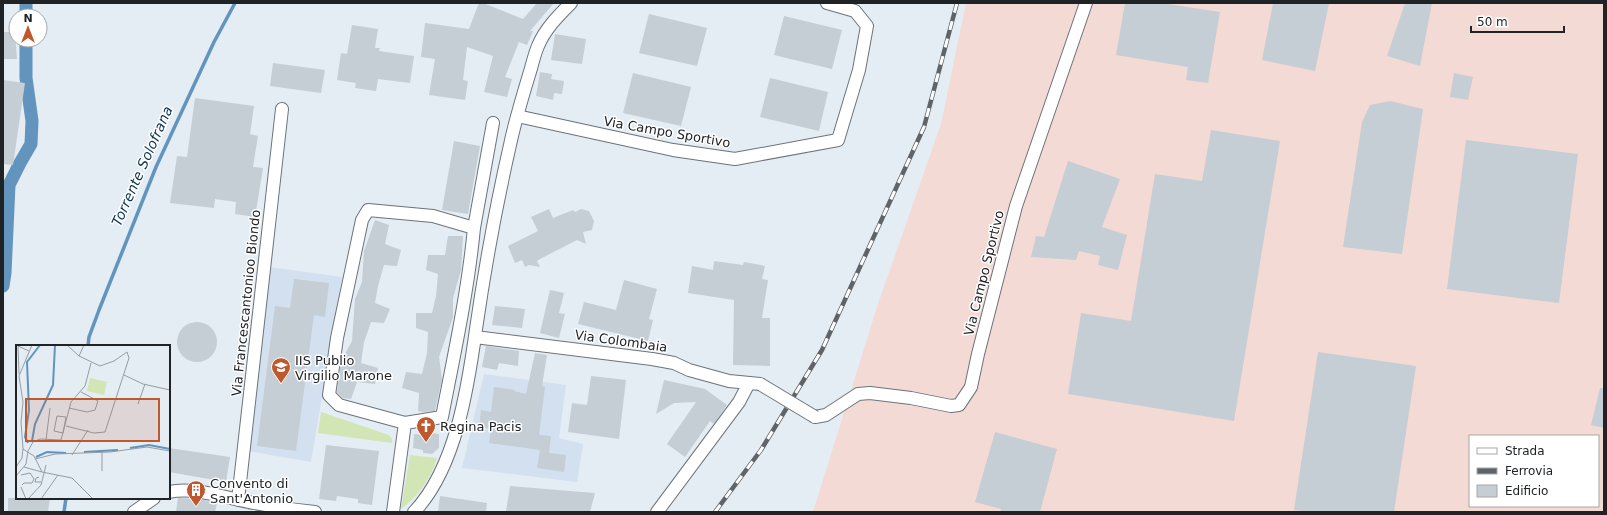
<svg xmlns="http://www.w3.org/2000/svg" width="1607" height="515" font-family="'DejaVu Sans',sans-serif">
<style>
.industrial{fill:#f4dad4;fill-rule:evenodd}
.built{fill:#d3e0ef}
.green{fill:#d2e5b5}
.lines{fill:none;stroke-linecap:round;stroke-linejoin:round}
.stream{stroke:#6294bd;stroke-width:3.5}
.canal{stroke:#6294bd;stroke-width:13}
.building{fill:#c5cdd5}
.street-casing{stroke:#6c737b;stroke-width:14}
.street{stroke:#fff;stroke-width:12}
.rail-casing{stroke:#5f6468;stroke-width:4.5}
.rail{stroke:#fff;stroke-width:3;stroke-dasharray:9;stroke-linecap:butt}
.street-bridge-casing{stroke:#6c737b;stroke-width:14;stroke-linecap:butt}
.street-bridge{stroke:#fff;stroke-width:12}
.labels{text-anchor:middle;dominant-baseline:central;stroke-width:3;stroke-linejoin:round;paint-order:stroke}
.street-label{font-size:13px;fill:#202326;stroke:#fff}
.poi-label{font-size:13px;fill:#202326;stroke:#fff;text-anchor:start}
.water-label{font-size:14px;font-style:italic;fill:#0c3350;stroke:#fff}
.inset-river{fill:none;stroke:#6294bd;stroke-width:2}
.inset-road{fill:none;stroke:#969ca2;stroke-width:1}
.view{fill:#bf582d;fill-opacity:0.15;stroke:#bf582d;stroke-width:2}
.inset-edge{fill:none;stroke:#202326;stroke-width:2}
</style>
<rect width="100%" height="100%" fill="#e4ecf4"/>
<path class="industrial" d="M966 3H1604V512H813L878 304 941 124ZM1470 436H1598V506H1470Z"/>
<path class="built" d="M269 267 342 277 311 462 249 451Z
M484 374 566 385 559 438 583 444 577 482 462 468Z"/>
<path class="green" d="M321 412 389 435 392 439V443L318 433Z
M410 455 437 458C430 480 419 495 401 509Z"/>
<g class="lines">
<path class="stream" d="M88 346 89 337 99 310 156 167 214 42 235 3
M64 512 66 498"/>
<path class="canal" d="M26 3V16
M3 286 5 273 9 185 20 163 31 144 32 121 26 78V40"/>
</g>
<path class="building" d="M479 3H483L523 19 537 3H554L530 31H533L527 45 519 42 505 77 512 79 507 97 484 92 493 56 467 47 463 80 468 81 465 100 429 95 435 59 421 57 425 23 469 29Z
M1125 3H1161L1220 12 1208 83 1186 80 1188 67 1116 55Z
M1273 3H1329L1315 71 1262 60Z
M1405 3H1432L1420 66 1387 56Z
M649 14 707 28 697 66 639 53Z
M784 16 842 30 832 69 774 55Z
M352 25 378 29 375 48H380L379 51 414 56 410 83 378 79 376 91 355 88 356 83 337 80 341 53 347 54Z
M3 32H15L17 59H3Z
M555 34 586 39 582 64 551 60Z
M273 63 325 70 321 93 270 86Z
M540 72 552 74 551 79 564 81 562 94 554 93 553 100 536 96Z
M633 73 691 87 681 126 623 113Z
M1454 73 1473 77 1468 100 1450 97Z
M770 78 828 92 819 131 760 117Z
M3 80 25 83 13 165 3 164Z
M195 98 254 106 250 134 258 136 253 167 263 168 255 217 235 214 236 202 215 199 214 208 170 203 177 156 187 157Z
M1390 101 1423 109 1402 254 1343 247 1362 122 1370 105Z
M1211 130 1280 141 1234 421 1068 394 1081 313 1131 321 1155 174 1202 181Z
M1466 140 1578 154 1559 303 1447 289Z
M454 141 480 146 468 214 442 210Z
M1068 161 1120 179 1102 227 1127 235 1118 270 1098 265 1100 256 1079 251 1076 260 1031 257 1036 236 1044 237Z
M549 209 553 218 573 210 575 212 581 209 589 211 594 221 592 230 583 232 586 244 577 240 540 259 537 261 540 267 529 265 525 267 522 260 515 263 508 246 538 231 531 217Z
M375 220 389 225 385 244 401 250 397 266 384 265 378 286 375 303 390 309 384 323 371 322 364 342 361 363 378 368 375 384 357 382 351 399 343 398 337 392 341 361 352 341 355 299 362 282 364 251Z
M448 236H463L461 270 453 298V317L439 357 442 380 437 401 435 411 423 412 418 411 419 393 402 388 406 372 422 374 427 353 428 332 416 328V313H432L436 296 438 274 426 270 428 255H445Z
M714 261 743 265 744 262 765 266 762 279 768 280 762 318H770V366L733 365 734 300 688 293 692 266 713 270Z
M294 279 329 283 325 317 314 315 296 451 257 446 275 306 290 308Z
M624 280 657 289 649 319 653 320 648 341 578 324 584 302 616 310Z
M550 290 564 293 559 313 565 314 559 338 540 333Z
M495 306 525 309 522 328 492 325Z
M177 342a20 20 0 1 1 40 0a20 20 0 1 1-40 0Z
M486 346 519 351 518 366 499 363 497 370 482 367Z
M1318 352 1416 366 1394 512H1309L1294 510Z
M535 353 547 355 542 386 545 387 539 435 551 436 549 453 566 455 564 472 537 468 540 450 489 443 491 429 479 426 481 410 491 412 494 387 515 390 514 391 526 394Z
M591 376 626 380 619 439 568 432 572 403 587 405Z
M664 380 705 389 727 405 714 424 710 421 685 457 667 444 696 402 674 403 656 414Z
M1600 388H1604V428L1591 425Z
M423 432 439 434V448L432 454 423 453V450L413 448 414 434 423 435Z
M995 432 1057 449 1040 512H1000L1001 509 975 502Z
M326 445 379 451 372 505 358 503V499L337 496 336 501 319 499Z
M169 448 230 457 226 482 169 472Z
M510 486 557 490 595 493 590 512H506Z
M440 496 487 503 486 512H438Z
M8 498H50L48 512H8Z
M178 498 199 499 217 503 215 512H176Z"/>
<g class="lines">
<g class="street-casing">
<path id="street" d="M517 116 673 150 735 159 838 140 859 70 867 26 855 11 827 3
M368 210 433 216 474 228C468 291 454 355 442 417L405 423 339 405 329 395 337 338 362 220Z
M474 228 493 123
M475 337 652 359 674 363 689 370 729 381 760 384
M815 417 826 415 858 394 870 393 911 398 951 406 959 405 971 387 978 354 1016 206 1086 3
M169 492C195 486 228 499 254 503 274 507 295 510 315 512
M238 500 282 109
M134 512 154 498
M393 512 405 423
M414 512C456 468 468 387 476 329 485 267 496 206 510 145 515 121 522 98 529 75 532 66 534 55 538 46 545 29 558 16 571 3
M657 512 739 402 749 383"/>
</g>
<use href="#street" class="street"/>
<g class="rail-casing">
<path id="rail" d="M715 512 761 450 822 350 924 127 957 3"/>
</g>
<use href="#rail" class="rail"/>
<g class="street-bridge-casing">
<path id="street-bridge" d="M760 384 815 417"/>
</g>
<use href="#street-bridge" class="street-bridge"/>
</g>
<defs>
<g id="school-pin" transform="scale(1)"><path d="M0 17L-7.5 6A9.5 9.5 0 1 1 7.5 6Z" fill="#bf582d" stroke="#fff"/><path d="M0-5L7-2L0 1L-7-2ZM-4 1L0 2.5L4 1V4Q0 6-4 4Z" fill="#fff"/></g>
<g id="church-pin" transform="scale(1)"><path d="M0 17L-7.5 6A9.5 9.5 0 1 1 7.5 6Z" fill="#bf582d" stroke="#fff"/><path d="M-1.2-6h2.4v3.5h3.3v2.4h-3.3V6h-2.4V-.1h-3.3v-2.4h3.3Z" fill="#fff"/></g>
<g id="building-pin" transform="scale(1)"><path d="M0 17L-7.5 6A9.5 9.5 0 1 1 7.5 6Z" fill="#bf582d" stroke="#fff"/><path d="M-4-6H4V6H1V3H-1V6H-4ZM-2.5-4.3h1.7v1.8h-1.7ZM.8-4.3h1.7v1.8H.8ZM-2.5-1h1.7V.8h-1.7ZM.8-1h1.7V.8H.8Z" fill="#fff"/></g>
</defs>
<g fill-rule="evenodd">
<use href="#school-pin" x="281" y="367"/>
<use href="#church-pin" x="426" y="426"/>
<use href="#building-pin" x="196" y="490"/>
</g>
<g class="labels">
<g class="street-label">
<text transform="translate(667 132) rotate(10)">Via Campo Sportivo</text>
<text transform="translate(984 273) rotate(-76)">Via Campo Sportivo</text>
<text transform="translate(246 303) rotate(-84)">Via Francescantonioo Biondo</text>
<text transform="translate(621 341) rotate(8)">Via Colombaia</text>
</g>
<g class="poi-label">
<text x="295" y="360">IIS Publio<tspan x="295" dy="15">Virgilio Marone</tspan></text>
<text x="440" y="426">Regina Pacis</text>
<text x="210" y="483">Convento di<tspan x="210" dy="15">Sant'Antonio</tspan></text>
</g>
<g class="water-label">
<text transform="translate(142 166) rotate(-66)">Torrente Solofrana</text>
</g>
</g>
<g transform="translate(16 345)">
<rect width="154" height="154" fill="#e4ecf4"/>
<path d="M74 33 91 37 88 50 71 46Z" fill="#d2e5b5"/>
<path class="inset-river" d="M16 96 19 79 37 40 39 0M12 98 9 92 13 65 11 17 24 0M114 103 133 100 154 104M68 107 102 105M20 112 31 107 50 108"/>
<path class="inset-road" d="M2 0 3 29M16 0 3 31 7 57 5 77 7 104 18 111 26 127 56 133 77 154M2 1 13 6M63 11 68 0M108 30 127 39 154 45M122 59 129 39M53 63 71 67 79 65 82 56 65 47M41 71 50 72 47 88 38 86ZM50 81 78 88 89 87 113 13 111 7 98 16 84 21 63 11 51 0M30 95 34 63M12 106 17 97 24 94 45 95 55 57 69 41 75 18M86 107V126M56 110 72 85M19 114 39 109 94 107 131 102 154 106M0 122 6 113 7 104M8 122 26 127M5 130 14 128 18 134 16 138H8L6 140M0 131 10 119 12 106M23 132 20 133 19 137H25M5 142 10 154M12 154 25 140 30 120M25 154 42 130"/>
<path class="view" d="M10 54H143V96H10Z"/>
<rect width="154" height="154" class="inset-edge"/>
</g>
<rect width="1607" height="515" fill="none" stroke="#202326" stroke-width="8"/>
<rect x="1469" y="435" width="130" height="72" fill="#ffffff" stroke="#a6a7a8"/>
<rect x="1477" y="448" width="20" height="6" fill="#ffffff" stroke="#a6a7a8"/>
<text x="1505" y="455" font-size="12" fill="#202326">Strada</text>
<rect x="1477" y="468" width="20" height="6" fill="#5f6468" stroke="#a6a7a8"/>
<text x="1505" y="475" font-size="12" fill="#202326">Ferrovia</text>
<rect x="1477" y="485" width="20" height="12" fill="#c5cdd5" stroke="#a6a7a8"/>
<text x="1505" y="495" font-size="12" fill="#202326">Edificio</text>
<g transform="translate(28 28)"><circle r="19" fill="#ffffff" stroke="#a6a7a8"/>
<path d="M0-3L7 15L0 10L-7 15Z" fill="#bf582d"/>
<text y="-6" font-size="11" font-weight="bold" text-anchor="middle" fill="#202326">N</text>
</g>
<path d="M1471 26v6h93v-6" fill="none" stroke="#202326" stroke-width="2"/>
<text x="1477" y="26" font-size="12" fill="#202326" stroke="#ffffff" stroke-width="3" paint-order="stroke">50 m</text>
</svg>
